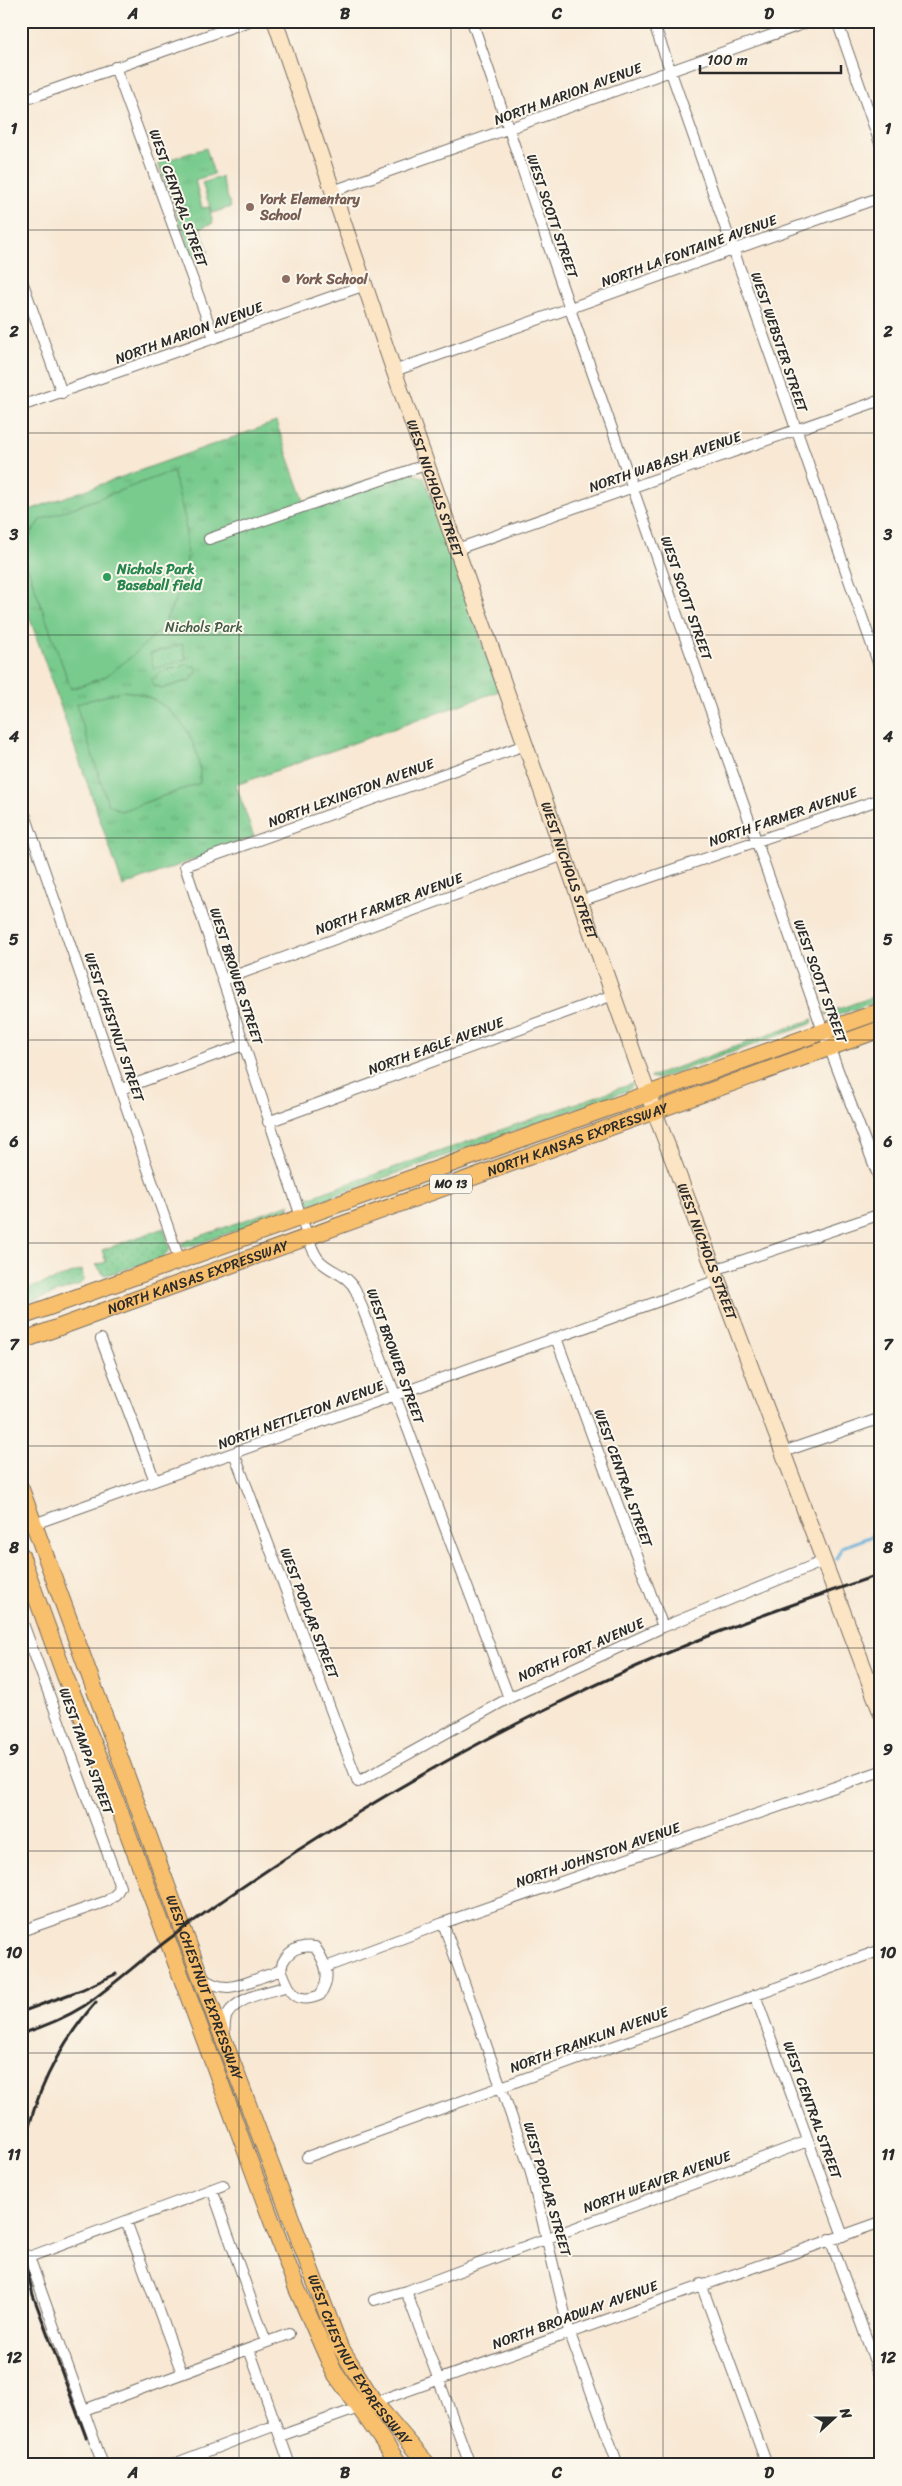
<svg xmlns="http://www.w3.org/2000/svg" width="902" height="2486" font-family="Sriracha,sans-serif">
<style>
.grass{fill:url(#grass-dots);stroke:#527b5c}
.park{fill:url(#park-tufts);stroke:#527b5c}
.pitch{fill:#78cb8d;stroke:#527b5c}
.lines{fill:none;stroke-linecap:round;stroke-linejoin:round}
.stream{stroke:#5dadd7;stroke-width:3}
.street-casing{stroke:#736d66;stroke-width:12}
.secondary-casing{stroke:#736d66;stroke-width:17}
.primary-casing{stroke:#736d66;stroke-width:18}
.street{stroke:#fff;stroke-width:10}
.secondary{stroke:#fce5c4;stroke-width:15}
.primary{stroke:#f8bf6c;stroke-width:16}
.rail{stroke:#2b2b2b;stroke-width:3}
.grid{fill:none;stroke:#2b2b2b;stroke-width:1;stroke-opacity:0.55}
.education-dot{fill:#8d6e63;stroke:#fbf7ec;stroke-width:2}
.leisure-dot{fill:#2e9e5b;stroke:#fbf7ec;stroke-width:2}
.labels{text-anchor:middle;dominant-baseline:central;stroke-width:4;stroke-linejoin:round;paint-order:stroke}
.shield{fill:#fbf7ec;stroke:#696865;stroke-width:1}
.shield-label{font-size:12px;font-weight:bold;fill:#2b2b2b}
.street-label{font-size:14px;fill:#2b2b2b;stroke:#fbf7ec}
.education-label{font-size:14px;font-weight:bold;fill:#785e54;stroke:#fbf7ec;text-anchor:start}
.leisure-label{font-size:14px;font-weight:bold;fill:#27864d;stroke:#fbf7ec;text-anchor:start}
.park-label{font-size:14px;fill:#425b48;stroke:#fbf7ec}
.neatline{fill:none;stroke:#2b2b2b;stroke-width:2}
.grid-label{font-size:16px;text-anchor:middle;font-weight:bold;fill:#2b2b2b}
</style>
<defs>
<pattern id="grass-dots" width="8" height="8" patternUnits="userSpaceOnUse" patternTransform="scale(1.25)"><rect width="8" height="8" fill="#78cb8d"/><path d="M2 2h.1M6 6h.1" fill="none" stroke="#68ae7a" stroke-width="1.8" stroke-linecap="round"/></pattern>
<pattern id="park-tufts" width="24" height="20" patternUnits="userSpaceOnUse" patternTransform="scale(1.25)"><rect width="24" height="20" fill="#78cb8d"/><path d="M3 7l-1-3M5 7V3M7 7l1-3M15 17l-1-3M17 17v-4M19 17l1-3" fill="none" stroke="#68ae7a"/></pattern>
</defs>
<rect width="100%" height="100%" fill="#fbf7ec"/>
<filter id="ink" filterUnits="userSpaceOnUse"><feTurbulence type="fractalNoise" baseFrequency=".02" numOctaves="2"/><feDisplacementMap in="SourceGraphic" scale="10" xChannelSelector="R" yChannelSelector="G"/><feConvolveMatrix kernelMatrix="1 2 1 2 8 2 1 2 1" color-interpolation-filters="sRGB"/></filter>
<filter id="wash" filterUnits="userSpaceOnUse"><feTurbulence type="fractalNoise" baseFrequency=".0096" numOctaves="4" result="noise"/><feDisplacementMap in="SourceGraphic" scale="20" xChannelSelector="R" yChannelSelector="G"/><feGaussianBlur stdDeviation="1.12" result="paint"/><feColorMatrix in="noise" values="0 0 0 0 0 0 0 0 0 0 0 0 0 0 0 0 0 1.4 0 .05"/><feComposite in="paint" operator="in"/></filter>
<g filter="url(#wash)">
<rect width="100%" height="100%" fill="#f8e8d4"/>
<path class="grass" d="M881 994V1000L835 1016 824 1014Z
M813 1019 812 1023 808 1025 658 1079 650 1077Z
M634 1083 631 1088 626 1091 311 1204 302 1200Z
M290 1204 285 1214 188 1247H184L181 1243Z
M164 1228 170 1249 162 1258 110 1274 104 1275 96 1265 106 1262 102 1250Z
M82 1270 83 1281 79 1285 21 1305V1291Z"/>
<path class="park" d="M206 148 214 174 195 180 202 208 209 207 213 223 184 234 158 163Z
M276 422 304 501 411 466 415 475 424 477 499 691 236 785 254 837 123 886 21 593V513Z"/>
<path class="pitch" d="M221 177 231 207 212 213 202 183Z
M200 228 209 252 193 258 184 234Z
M173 471 185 519 187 561 179 593 161 629 131 657 105 677 71 689 21 549 40 520Z
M182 644 186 659 154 669 150 654Z
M188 664 189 667 195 666 197 674 192 675 193 679 161 689 159 686 154 687 151 679 157 677 156 674Z
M123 691C170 695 202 736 200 783L121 811 108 804 76 704Z"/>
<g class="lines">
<path class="stream" d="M836 1559 842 1547 881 1533"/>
</g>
</g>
<g filter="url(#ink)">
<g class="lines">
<g class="street-casing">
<path id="street" d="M472 21 570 309 823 1031 881 1183
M653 21 881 671
M837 21 881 146
M115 67 214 338
M21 101 249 21
M333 191 811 21
M21 278 62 393
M394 371 881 197
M21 406 365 285
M209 539 428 464
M457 549 881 400
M21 803 180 1262
M580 901 881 799
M223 980 564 855
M121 1089 243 1045
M268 1122 613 995
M714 1270 881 1214
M556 1338 663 1627
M101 1339 155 1481
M783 1452 881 1418
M234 1453 358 1782 509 1698 663 1627 824 1561
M34 1524 718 1280
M21 1618 120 1887 116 1894 107 1901 21 1931
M509 1698 356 1291C348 1274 332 1273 320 1261 313 1254 311 1244 307 1235L185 866 525 745
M443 1923 530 2169 569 2331 618 2465
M326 1967 443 1923 881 1771
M201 1977C224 1994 238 1986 262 1977 267 1975 277 1973 280 1969 282 1968 282 1965 283 1962 290 1949 300 1945 315 1947 326 1963 332 1978 320 1995 294 2006 289 1990 281 1969
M755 1995 843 2236
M224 2035C225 2029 224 2020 227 2015 238 1996 269 1992 288 1986
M307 2157 881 1950
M212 2189 266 2342
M126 2221 182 2373
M830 2239 881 2378
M21 2252 29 2257 103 2465
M29 2257 223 2185
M701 2284 767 2465
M406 2291 470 2465
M374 2300 406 2291 808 2141
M249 2349 290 2465
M84 2410 289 2334
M280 2436 881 2222
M171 2465 276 2425"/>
</g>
<g class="secondary-casing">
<g id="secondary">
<path id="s1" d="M275 21 394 371 648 1094 881 1713"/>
</g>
</g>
<g class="primary-casing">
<g id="primary">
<path d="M21 1317 881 1011"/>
<path id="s2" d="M21 1341 881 1029"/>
<path id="s3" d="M21 1489 223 2038 339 2345 374 2402 428 2465"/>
<path d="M21 1555 65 1676 103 1766 297 2289 334 2372 400 2465"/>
</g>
</g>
<use href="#street" class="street"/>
<use href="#secondary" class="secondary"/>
<use href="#primary" class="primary"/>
<path class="rail" d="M21 2012 81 1990 116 1974
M21 2034C43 2027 65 2018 84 2006 115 1984 143 1958 173 1936 230 1894 289 1855 349 1818 469 1744 610 1673 742 1623 788 1606 834 1590 881 1574
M21 2165C30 2104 55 2049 96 2002
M21 2246 33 2295 86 2437"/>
</g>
</g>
<path class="grid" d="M239 21V2465M451 21V2465M663 21V2465M21 230H881M21 433H881M21 635H881M21 838H881M21 1040H881M21 1243H881M21 1446H881M21 1648H881M21 1851H881M21 2053H881M21 2256H881"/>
<g class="education-dot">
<circle cx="250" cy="207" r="5"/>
<circle cx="286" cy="279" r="5"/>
</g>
<circle class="leisure-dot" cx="107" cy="577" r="5"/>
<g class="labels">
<rect class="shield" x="430" y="1174.5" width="42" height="19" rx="4"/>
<g class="shield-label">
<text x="451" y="1184">MO 13</text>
</g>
<g class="street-label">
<text transform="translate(568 94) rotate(-20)">NORTH MARION AVENUE</text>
<text transform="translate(178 198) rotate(70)">WEST CENTRAL STREET</text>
<text transform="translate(552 216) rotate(71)">WEST SCOTT STREET</text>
<text transform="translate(689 251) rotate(-20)">NORTH LA FONTAINE AVENUE</text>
<text transform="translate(189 333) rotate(-20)">NORTH MARION AVENUE</text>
<text transform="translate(779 342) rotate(71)">WEST WEBSTER STREET</text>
<text transform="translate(665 462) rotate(-19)">NORTH WABASH AVENUE</text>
<text stroke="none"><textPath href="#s1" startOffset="494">WEST NICHOLS STREET</textPath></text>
<text transform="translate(686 598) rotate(71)">WEST SCOTT STREET</text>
<text transform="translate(351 793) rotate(-20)">NORTH LEXINGTON AVENUE</text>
<text transform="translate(783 817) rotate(-19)">NORTH FARMER AVENUE</text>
<text stroke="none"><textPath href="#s1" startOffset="899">WEST NICHOLS STREET</textPath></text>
<text transform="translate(389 904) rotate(-20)">NORTH FARMER AVENUE</text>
<text transform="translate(236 976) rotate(72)">WEST BROWER STREET</text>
<text transform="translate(820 981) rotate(70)">WEST SCOTT STREET</text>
<text transform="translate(114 1027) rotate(71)">WEST CHESTNUT STREET</text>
<text transform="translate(436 1046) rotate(-20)">NORTH EAGLE AVENUE</text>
<text stroke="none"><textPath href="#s2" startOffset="592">NORTH KANSAS EXPRESSWAY</textPath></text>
<text stroke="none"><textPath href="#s1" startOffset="1304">WEST NICHOLS STREET</textPath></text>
<text stroke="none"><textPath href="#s2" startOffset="188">NORTH KANSAS EXPRESSWAY</textPath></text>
<text transform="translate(395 1356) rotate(70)">WEST BROWER STREET</text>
<text transform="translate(301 1415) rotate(-20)">NORTH NETTLETON AVENUE</text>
<text transform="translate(623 1478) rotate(70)">WEST CENTRAL STREET</text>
<text transform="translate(309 1613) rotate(69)">WEST POPLAR STREET</text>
<text transform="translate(581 1650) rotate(-24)">NORTH FORT AVENUE</text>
<text transform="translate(86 1751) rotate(70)">WEST TAMPA STREET</text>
<text transform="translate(598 1855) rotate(-19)">NORTH JOHNSTON AVENUE</text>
<text stroke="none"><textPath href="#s3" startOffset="531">WEST CHESTNUT EXPRESSWAY</textPath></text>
<text transform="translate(589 2040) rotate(-20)">NORTH FRANKLIN AVENUE</text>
<text transform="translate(812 2110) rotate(70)">WEST CENTRAL STREET</text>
<text transform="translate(657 2182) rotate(-20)">NORTH WEAVER AVENUE</text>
<text transform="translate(547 2189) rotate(74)">WEST POPLAR STREET</text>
<text transform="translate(575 2315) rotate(-20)">NORTH BROADWAY AVENUE</text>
<text stroke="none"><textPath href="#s3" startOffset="936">WEST CHESTNUT EXPRESSWAY</textPath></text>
</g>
<g class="education-label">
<text x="260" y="199">York Elementary<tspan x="260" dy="16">School</tspan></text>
<text x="296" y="279">York School</text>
</g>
<g class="leisure-label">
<text x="117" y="569">Nichols Park<tspan x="117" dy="16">Baseball field</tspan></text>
</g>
<g class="park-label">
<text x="204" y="627">Nichols Park</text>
</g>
</g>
<rect width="902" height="2486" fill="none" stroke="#fbf7ec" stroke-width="55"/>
<g transform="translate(834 2418) rotate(69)" stroke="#fbf7ec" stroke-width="4" paint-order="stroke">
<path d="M0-4L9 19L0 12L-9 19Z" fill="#2b2b2b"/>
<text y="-8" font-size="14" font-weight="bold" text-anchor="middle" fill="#2b2b2b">N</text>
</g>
<path d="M700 65v8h141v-8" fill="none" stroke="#2b2b2b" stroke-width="2.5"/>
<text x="707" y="65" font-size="15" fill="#2b2b2b" stroke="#fbf7ec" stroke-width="4" paint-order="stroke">100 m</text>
<rect x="28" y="28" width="846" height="2430" class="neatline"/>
<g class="grid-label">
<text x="133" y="19">A</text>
<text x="345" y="19">B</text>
<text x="557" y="19">C</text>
<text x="769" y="19">D</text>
<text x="14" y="134">1</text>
<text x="888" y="134">1</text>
<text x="14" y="337">2</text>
<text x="888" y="337">2</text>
<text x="14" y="540">3</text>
<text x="888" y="540">3</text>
<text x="14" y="742">4</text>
<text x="888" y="742">4</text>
<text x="14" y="945">5</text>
<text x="888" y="945">5</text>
<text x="14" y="1147">6</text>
<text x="888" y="1147">6</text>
<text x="14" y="1350">7</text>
<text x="888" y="1350">7</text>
<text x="14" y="1553">8</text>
<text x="888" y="1553">8</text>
<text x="14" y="1755">9</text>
<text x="888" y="1755">9</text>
<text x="14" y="1958">10</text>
<text x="888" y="1958">10</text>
<text x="14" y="2160">11</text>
<text x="888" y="2160">11</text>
<text x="14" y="2363">12</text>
<text x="888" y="2363">12</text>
<text x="133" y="2478">A</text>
<text x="345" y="2478">B</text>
<text x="557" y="2478">C</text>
<text x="769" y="2478">D</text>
</g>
</svg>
